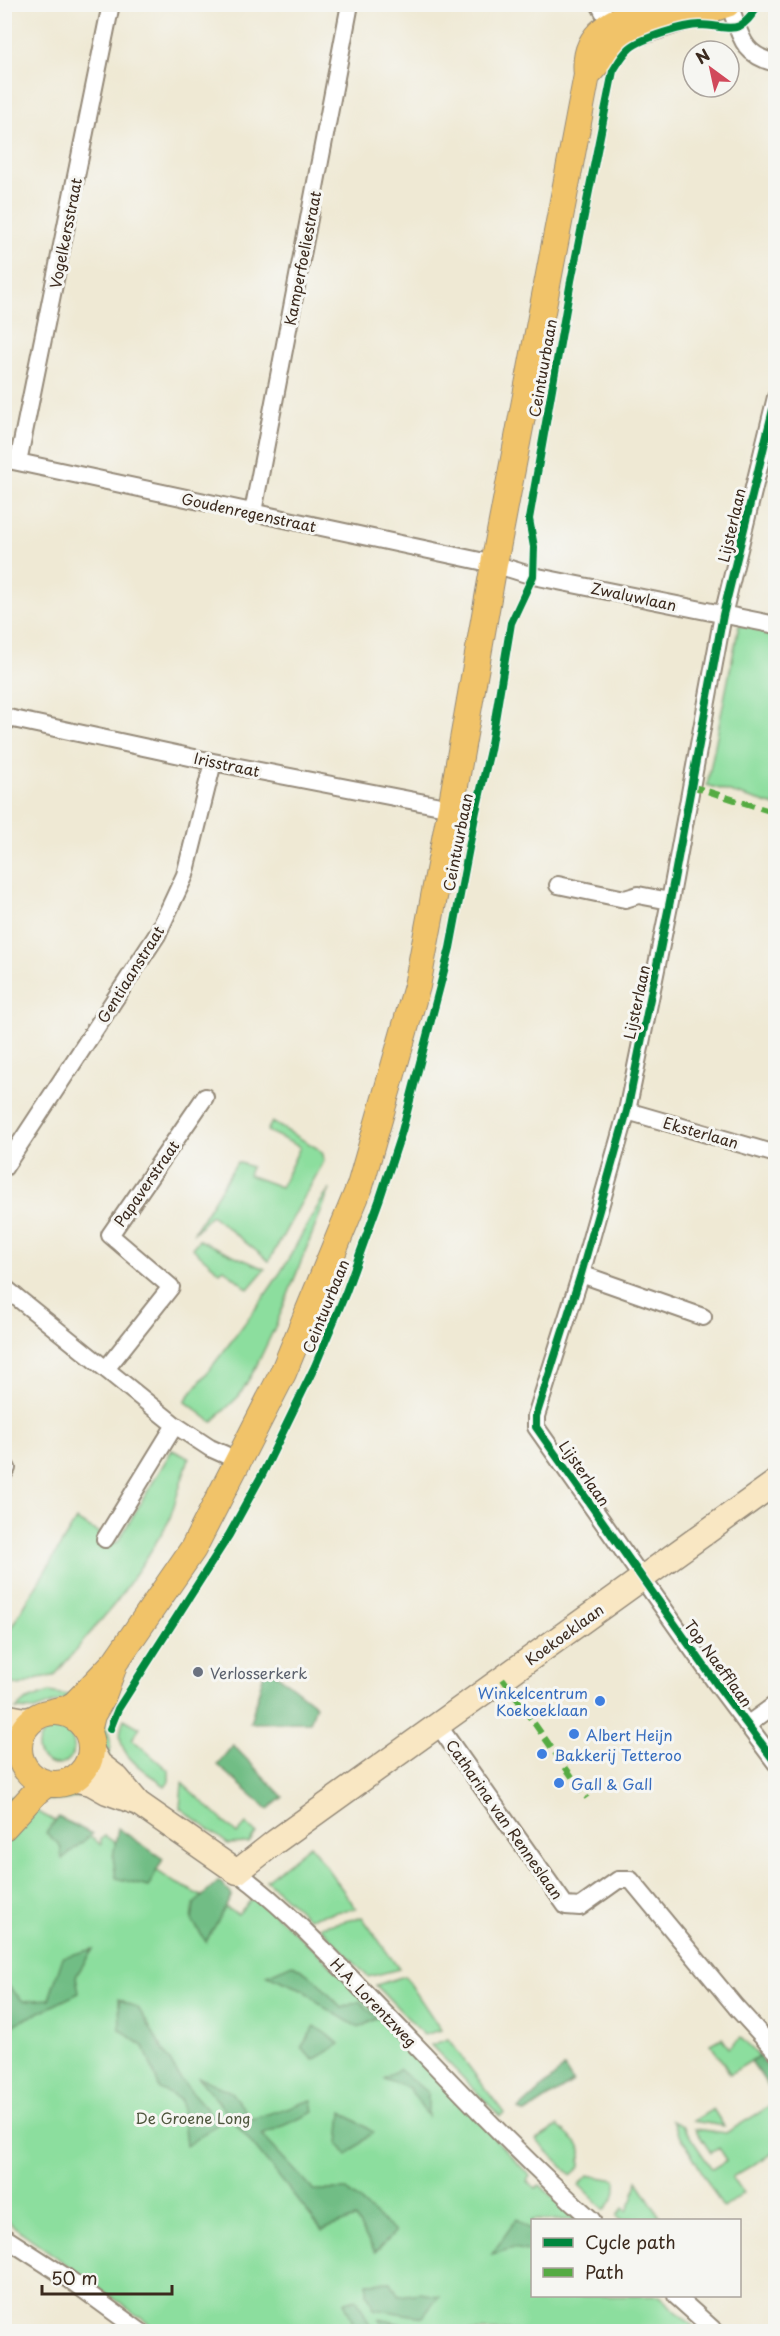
<svg xmlns="http://www.w3.org/2000/svg" width="780" height="2336" font-family="'Playpen Sans',sans-serif">
<style>
.green{fill:#8cde9e;stroke:#64845e;stroke-width:1.5}
.forest{fill:#71bd85;stroke:#567452;stroke-width:1.5}
.lines{fill:none;stroke-linecap:round;stroke-linejoin:round}
.street-casing{stroke:#958a79;stroke-width:20}
.secondary-casing{stroke:#958a79;stroke-width:27}
.primary-casing{stroke:#958a79;stroke-width:28}
.street{stroke:#fff;stroke-width:16}
.secondary{stroke:#f9e7c3;stroke-width:24}
.primary{stroke:#f1c369;stroke-width:26}
.quiet{stroke:#55ab43;stroke-width:6;stroke-dasharray:12 6;stroke-linecap:butt}
.cycleway-casing{stroke:#f6f6f2;stroke-width:11}
.cycleway{stroke:#00873e;stroke-width:8}
.worship-dot{fill:#6b7280;stroke:#f6f6f2;stroke-width:2}
.shop-dot{fill:#3f7fe0;stroke:#f6f6f2;stroke-width:2}
.labels{text-anchor:middle;dominant-baseline:central;stroke-width:6;stroke-linejoin:round;paint-order:stroke}
.street-label{font-size:15px;fill:#3b2a1e;stroke:#f6f6f2}
.worship-label{font-size:15px;fill:#5b616d;stroke:#f6f6f2;text-anchor:start}
.shop-label{font-size:15px;fill:#366cbe;stroke:#f6f6f2;text-anchor:start}
.park-label{font-size:15px;fill:#4f573e;stroke:#f6f6f2}
</style>
<rect width="100%" height="100%" fill="#f6f6f2"/>
<filter id="ink" filterUnits="userSpaceOnUse"><feTurbulence type="fractalNoise" baseFrequency=".0167" numOctaves="2"/><feDisplacementMap in="SourceGraphic" scale="12" xChannelSelector="R" yChannelSelector="G"/><feConvolveMatrix kernelMatrix="1 2 1 2 8 2 1 2 1" color-interpolation-filters="sRGB"/></filter>
<filter id="wash" filterUnits="userSpaceOnUse"><feTurbulence type="fractalNoise" baseFrequency=".008" numOctaves="4" result="noise"/><feDisplacementMap in="SourceGraphic" scale="24" xChannelSelector="R" yChannelSelector="G"/><feGaussianBlur stdDeviation="1.35" result="paint"/><feColorMatrix in="noise" values="0 0 0 0 0 0 0 0 0 0 0 0 0 0 0 0 0 1.4 0 .05"/><feComposite in="paint" operator="in"/></filter>
<g filter="url(#wash)">
<rect width="100%" height="100%" fill="#efe9d4"/>
<path class="green" d="M739 625 775 632V806L707 785Z
M272 1122 317 1148 323 1154 324 1161 269 1261 211 1215 193 1234 237 1162 251 1167 248 1175 281 1187 300 1147 267 1131Z
M330 1189 276 1325 255 1369 239 1396 212 1422 185 1401C217 1360 250 1319 278 1276 297 1248 309 1215 330 1189Z
M199 1240 265 1269 248 1289 224 1269 220 1272 192 1248Z
M172 1450 189 1458 169 1521 147 1557 117 1601 54 1676 38 1678 20 1686 5 1682 4 1639 76 1520 117 1543Z
M49 1692 73 1696 35 1710 16 1709 25 1701Z
M99 1715C110 1731 113 1744 108 1762 96 1743 96 1737 99 1715Z
M124 1719 140 1728 132 1739 169 1771V1781L165 1786C142 1769 109 1752 124 1719Z
M38 1747a18 18 0 1 1 36 0a18 18 0 1 1-36 0Z
M182 1783 237 1834 246 1824 256 1833 249 1843 228 1844 180 1808Z
M71 1787 90 1790C72 1801 58 1803 37 1798L53 1790Z
M4 1794 53 1820H63L75 1825 101 1845V1839L105 1836 174 1882 238 1914 253 1898 262 1903 328 1962 530 2176 527 2181 535 2188 540 2185 577 2220H532V2296H659L696 2329 695 2331H159L5 2220Z
M310 1845 356 1908 308 1918 266 1880Z
M362 1917 399 1969 368 1977 320 1927Z
M405 1976 441 2030 424 2035 376 1985Z
M722 2038 729 2048 741 2038 759 2056 730 2074 711 2044Z
M448 2039 504 2113 500 2116 431 2045Z
M775 2103V2152L732 2177 743 2193 723 2208 672 2121 683 2126 712 2169 727 2160 719 2148 711 2153 695 2129 726 2133Z
M713 2109 724 2126 693 2121Z
M558 2126 580 2146V2167L571 2175 536 2140Z
M588 2175 615 2180C618 2193 614 2199 605 2210L579 2185Z
M637 2181 662 2220H621L617 2216 623 2208 627 2211 633 2198Z"/>
<path class="forest" d="M266 1666 316 1705 310 1722 250 1723Z
M233 1745 283 1797 268 1809 217 1765Z
M58 1817 92 1834 62 1859 60 1845 46 1833Z
M118 1828 163 1859 148 1887 116 1878 113 1857Z
M219 1881 232 1895 206 1942 192 1920 194 1904Z
M93 1949 76 1976 79 1993 5 2029V1983L23 2001 49 1999 63 1957Z
M292 1964 315 1979 341 2008 360 2001 377 2018 359 2028 325 2008 304 1990 267 1975Z
M119 1999 139 2009 181 2080 219 2123 186 2146 181 2100 160 2089 144 2047 120 2029Z
M315 2026 340 2044 313 2060 301 2048Z
M759 2056 775 2076V2096L751 2061Z
M564 2068 573 2082 525 2113 519 2109Z
M399 2069 428 2093V2116L409 2088 384 2079Z
M198 2077 231 2092 252 2119 312 2100 314 2112 262 2135 313 2190H347L395 2232 375 2252 355 2218 322 2230Z
M342 2112 373 2132 347 2155 339 2144Z
M517 2218 532 2231V2252L514 2248 492 2254Z
M391 2282 399 2296 420 2293 439 2296 423 2317 374 2309 367 2293V2283Z
M357 2299 373 2331H357L344 2302Z
M379 2319 410 2326 413 2329 412 2331H385Z"/>
</g>
<g filter="url(#ink)">
<g class="lines">
<g class="street-casing">
<path id="street" d="M599 4 615 33
M729 4C741 35 741 55 776 63
M776 397 723 615 670 901 627 1111 581 1274 536 1416V1427L716 1683 776 1763
M4 459 494 564 533 576 776 625
M18 462 111 4
M253 512 350 4
M4 717 213 762 451 808
M558 885 625 899 638 895 670 901
M627 1111 776 1154
M4 1168 157 935 185 875 213 762
M581 1274 703 1317
M4 1287 175 1425 210 1448 239 1461
M106 1369 171 1287 110 1235 205 1097
M4 1466 7 1468 4 1473
M105 1539 175 1425
M438 1725 566 1906 580 1907 618 1880H631L736 2007 776 2051
M747 1725 776 1704
M237 1872C287 1909 330 1956 373 2001 445 2075 515 2152 592 2220
M4 2237 66 2277 141 2332
M676 2296 716 2332"/>
</g>
<g class="secondary-casing">
<path id="secondary" d="M4 1716 25 1720 35 1718
M4 1738 19 1748
M92 1751 99 1764 117 1778 138 1803
M73 1779 91 1783 107 1792 138 1803 237 1872 275 1842 776 1482"/>
</g>
<g class="primary-casing">
<path id="primary" d="M587 75 607 52 620 42 637 33 727 4
M55 1711 66 1709 75 1704 115 1662 193 1549 283 1373 360 1186 417 986 451 808 494 564 587 75C581 27 624 17 660 4
M19 1748a36 36 0 1 1 72 0a36 36 0 1 1-72 0Z
M88 1731 92 1715 102 1698 113 1668
M4 1827 36 1792 46 1784"/>
</g>
<use href="#street" class="street"/>
<use href="#secondary" class="secondary"/>
<use href="#primary" class="primary"/>
<path class="quiet" d="M691 786 776 813
M503 1679 587 1798"/>
<g class="cycleway-casing">
<path id="cycleway" d="M776 397 723 615 670 901 627 1111 581 1274 536 1416V1427L716 1683 776 1763
M110 1729 118 1709 229 1535 263 1473 315 1366 346 1292 379 1201 402 1131 450 948 476 811 490 750 511 623 533 576 534 547 529 519 571 281 613 71C618 63 622 55 630 48 642 38 684 25 700 25 731 26 739 38 759 4"/>
</g>
<use href="#cycleway" class="cycleway"/>
</g>
</g>
<circle class="worship-dot" cx="198" cy="1672" r="6"/>
<g class="shop-dot">
<circle cx="600" cy="1701" r="6"/>
<circle cx="574" cy="1734" r="6"/>
<circle cx="542" cy="1754" r="6"/>
<circle cx="559" cy="1783" r="6"/>
</g>
<g class="labels">
<g class="street-label">
<text transform="translate(65 233) rotate(-79)">Vogelkersstraat</text>
<text transform="translate(302 258) rotate(-79)">Kamperfoeliestraat</text>
<text transform="translate(542 368) rotate(-80)">Ceintuurbaan</text>
<text transform="translate(249 512) rotate(12)">Goudenregenstraat</text>
<text transform="translate(731 525) rotate(-77)">Lijsterlaan</text>
<text transform="translate(634 596) rotate(12)">Zwaluwlaan</text>
<text transform="translate(227 764) rotate(12)">Irisstraat</text>
<text transform="translate(457 842) rotate(-79)">Ceintuurbaan</text>
<text transform="translate(130 974) rotate(-58)">Gentiaanstraat</text>
<text transform="translate(636 1002) rotate(-78)">Lijsterlaan</text>
<text transform="translate(701 1132) rotate(16)">Eksterlaan</text>
<text transform="translate(146 1183) rotate(-55)">Papaverstraat</text>
<text transform="translate(325 1306) rotate(-68)">Ceintuurbaan</text>
<text transform="translate(585 1473) rotate(55)">Lijsterlaan</text>
<text transform="translate(564 1634) rotate(-36)">Koekoeklaan</text>
<text transform="translate(719 1663) rotate(54)">Top Naefflaan</text>
<text transform="translate(505 1819) rotate(55)">Catharina van Renneslaan</text>
<text transform="translate(374 2002) rotate(46)">H.A. Lorentzweg</text>
</g>
<g class="worship-label">
<text x="210" y="1672">Verlosserkerk</text>
</g>
<g class="shop-label">
<text x="588" y="1692" text-anchor="end">Winkelcentrum<tspan x="588" dy="17">Koekoeklaan</tspan></text>
<text x="586" y="1734">Albert Heijn</text>
<text x="554" y="1754">Bakkerij Tetteroo</text>
<text x="571" y="1783">Gall &amp; Gall</text>
</g>
<g class="park-label">
<text x="193" y="2117">De Groene Long</text>
</g>
</g>
<rect width="780" height="2336" fill="none" stroke="#f6f6f2" stroke-width="24"/>
<rect x="531" y="2219" width="210" height="78" fill="#f6f6f2" stroke="#aba49d" stroke-width="1.5"/>
<rect x="543" y="2238" width="30" height="9" fill="#00873e" stroke="#aba49d" stroke-width="1.5"/>
<text x="585" y="2249" font-size="18" fill="#3b2a1e">Cycle path</text>
<rect x="543" y="2268" width="30" height="9" fill="#55ab43" stroke="#aba49d" stroke-width="1.5"/>
<text x="585" y="2279" font-size="18" fill="#3b2a1e">Path</text>
<g transform="translate(711 69) rotate(327)"><circle r="28" fill="#f6f6f2" stroke="#aba49d" stroke-width="1.5"/>
<path d="M0-4.5L10 22L0 15L-10 22Z" fill="#d1495b"/>
<text y="-9" font-size="16" font-weight="bold" text-anchor="middle" fill="#3b2a1e">N</text>
</g>
<path d="M42 2285v9h130v-9" fill="none" stroke="#3b2a1e" stroke-width="3"/>
<text x="51" y="2285" font-size="18" fill="#3b2a1e" stroke="#f6f6f2" stroke-width="4.5" paint-order="stroke">50 m</text>
</svg>
